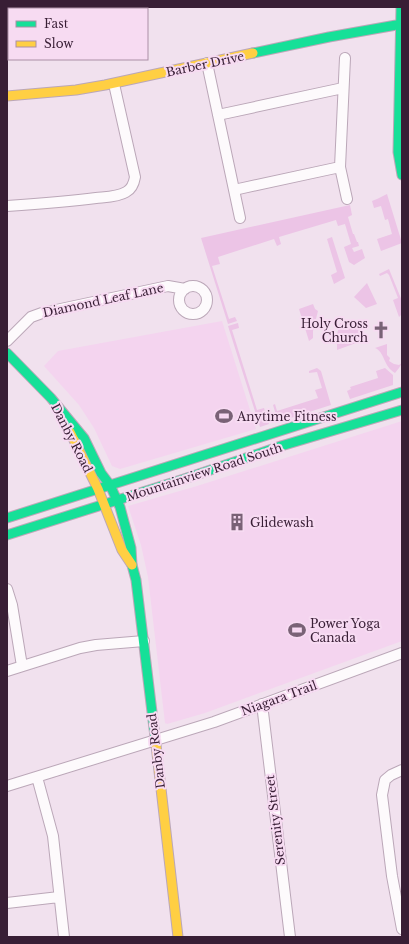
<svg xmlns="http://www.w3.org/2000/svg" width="409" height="944" font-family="'Libre Baskerville',serif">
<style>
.built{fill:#f4d4ef}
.green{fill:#ecc4e6}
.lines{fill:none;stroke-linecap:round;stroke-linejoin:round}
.street-casing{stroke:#bba7b8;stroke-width:12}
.fast-casing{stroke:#bba7b8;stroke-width:11}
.slow-casing{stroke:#bba7b8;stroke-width:11}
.street{stroke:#fdfafc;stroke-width:10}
.fast{stroke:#16e098;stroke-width:9}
.slow{stroke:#ffcf43;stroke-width:9}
.labels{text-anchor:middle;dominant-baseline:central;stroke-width:4;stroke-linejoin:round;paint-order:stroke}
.street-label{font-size:12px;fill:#381e35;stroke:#f7dbf2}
.poi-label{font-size:12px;fill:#381e35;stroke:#f7dbf2;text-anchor:start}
</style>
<rect width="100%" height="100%" fill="#f1e1ee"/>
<path class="built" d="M222 321 256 429 120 469 112 466 94 428 79 405 44 366 58 351Z
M402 421V641L205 713 167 724 165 723 148 577 141 545 128 506 197 486Z"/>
<path class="green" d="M7 7H104V9H9V36H7Z
M387 194 402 243 381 251 377 239 392 234 388 219 385 220 381 206 374 208 372 201 377 199Z
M350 205 352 215 348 217 353 234H354L357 242H358L359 246 352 248 354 252 362 249 365 258 354 265 349 262 344 247 351 244 345 224 338 226 336 220 279 237 281 244 277 246 274 239 218 257 220 264 212 266 229 319 235 317 237 321 228 324 201 238Z
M332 237 345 278 334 284 331 275 337 272 327 239Z
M389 269 402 301V314L399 317 393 300 398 298 389 275 387 273 380 276 379 274Z
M367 283 377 304 366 308 354 297Z
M313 304 315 309 318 311 313 331V338L309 341 299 309Z
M238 323 239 328 232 330 257 410 264 408 269 424 260 427 228 326Z
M340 323 359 325 362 335 354 338 356 343 337 350V334Z
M387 344V355L390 358 389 361 394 364 399 365 402 363 399 368 395 373C383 366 385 352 375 348Z
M317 368 321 371 331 405 278 422 273 405 275 404 277 411 318 398 315 390 322 388 317 372 309 373V371Z
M385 368 393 375V385L350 399 347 391 351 389 350 387 378 378 376 371Z"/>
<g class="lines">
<g class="street-casing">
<path id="street" d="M345 58 340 167 347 199
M207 63 240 218
M218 115 343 88
M234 190 340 167
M7 206C37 204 66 202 96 198 105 197 118 197 126 192 132 189 134 183 135 177L114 84
M179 300a14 14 0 1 1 28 0a14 14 0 1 1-28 0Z
M7 341 31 317 42 313 168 286 185 289
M7 589 12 605 22 666
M7 671 80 648 96 645 144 641
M262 704 290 937
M402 770 391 775 385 780 382 795 392 876 402 929
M37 777 53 836 64 937
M7 786 214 722 402 653
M7 903 59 897"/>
</g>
<g class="fast-casing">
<path id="fast" d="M401 7 398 152 402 175
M253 53 329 37 402 24
M7 353 51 398 84 438 101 473 110 485 120 507 131 548 132 565 136 580 156 745
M7 518 402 392
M7 535 184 479 281 446 402 410"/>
</g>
<g class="slow-casing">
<path id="slow" d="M7 96 76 90 105 85 253 53
M70 432 98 489 122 550 132 565
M156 745 178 937"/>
</g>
<use href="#street" class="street"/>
<use href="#fast" class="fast"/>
<use href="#slow" class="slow"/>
</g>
<defs>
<g id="church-bare" transform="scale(1.38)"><path d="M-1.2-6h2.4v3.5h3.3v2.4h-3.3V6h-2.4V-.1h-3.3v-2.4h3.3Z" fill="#796276" stroke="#f7dbf2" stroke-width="2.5" paint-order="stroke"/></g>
<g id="stadium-bare" transform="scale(1.38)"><path d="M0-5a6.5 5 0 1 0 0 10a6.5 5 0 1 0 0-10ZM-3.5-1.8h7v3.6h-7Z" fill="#796276" stroke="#f7dbf2" stroke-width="2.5" paint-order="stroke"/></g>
<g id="building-bare" transform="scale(1.38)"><path d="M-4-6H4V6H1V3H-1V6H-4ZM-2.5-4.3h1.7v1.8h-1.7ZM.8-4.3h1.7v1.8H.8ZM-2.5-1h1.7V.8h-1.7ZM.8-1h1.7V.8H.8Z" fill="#796276" stroke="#f7dbf2" stroke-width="2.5" paint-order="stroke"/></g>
</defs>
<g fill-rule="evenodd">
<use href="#church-bare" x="381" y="330"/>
<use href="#stadium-bare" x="224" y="416"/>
<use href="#building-bare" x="237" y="522"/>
<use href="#stadium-bare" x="297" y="630"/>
</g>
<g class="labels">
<g class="street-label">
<text transform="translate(205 64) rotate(-12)">Barber Drive</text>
<text transform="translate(103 300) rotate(-12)">Diamond Leaf Lane</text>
<text transform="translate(72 438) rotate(63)">Danby Road</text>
<text transform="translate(204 472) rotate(-18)">Mountainview Road South</text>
<text transform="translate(279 698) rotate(-20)">Niagara Trail</text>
<text transform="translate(156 751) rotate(-97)">Danby Road</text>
<text transform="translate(275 820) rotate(-97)">Serenity Street</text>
</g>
<g class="poi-label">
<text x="368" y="323" text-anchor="end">Holy Cross<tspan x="368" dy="14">Church</tspan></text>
<text x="237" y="416">Anytime Fitness</text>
<text x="250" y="522">Glidewash</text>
<text x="310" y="623">Power Yoga<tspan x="310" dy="14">Canada</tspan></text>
</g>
</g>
<rect width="409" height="944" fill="none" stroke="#381e35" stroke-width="16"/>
<rect x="8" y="8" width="140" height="52" fill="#f7dbf2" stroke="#ab8fa6"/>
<rect x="16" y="21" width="20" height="6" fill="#16e098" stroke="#ab8fa6"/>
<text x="44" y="28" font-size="12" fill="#381e35">Fast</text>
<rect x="16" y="41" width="20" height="6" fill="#ffcf43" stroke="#ab8fa6"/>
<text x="44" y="48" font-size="12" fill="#381e35">Slow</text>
</svg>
